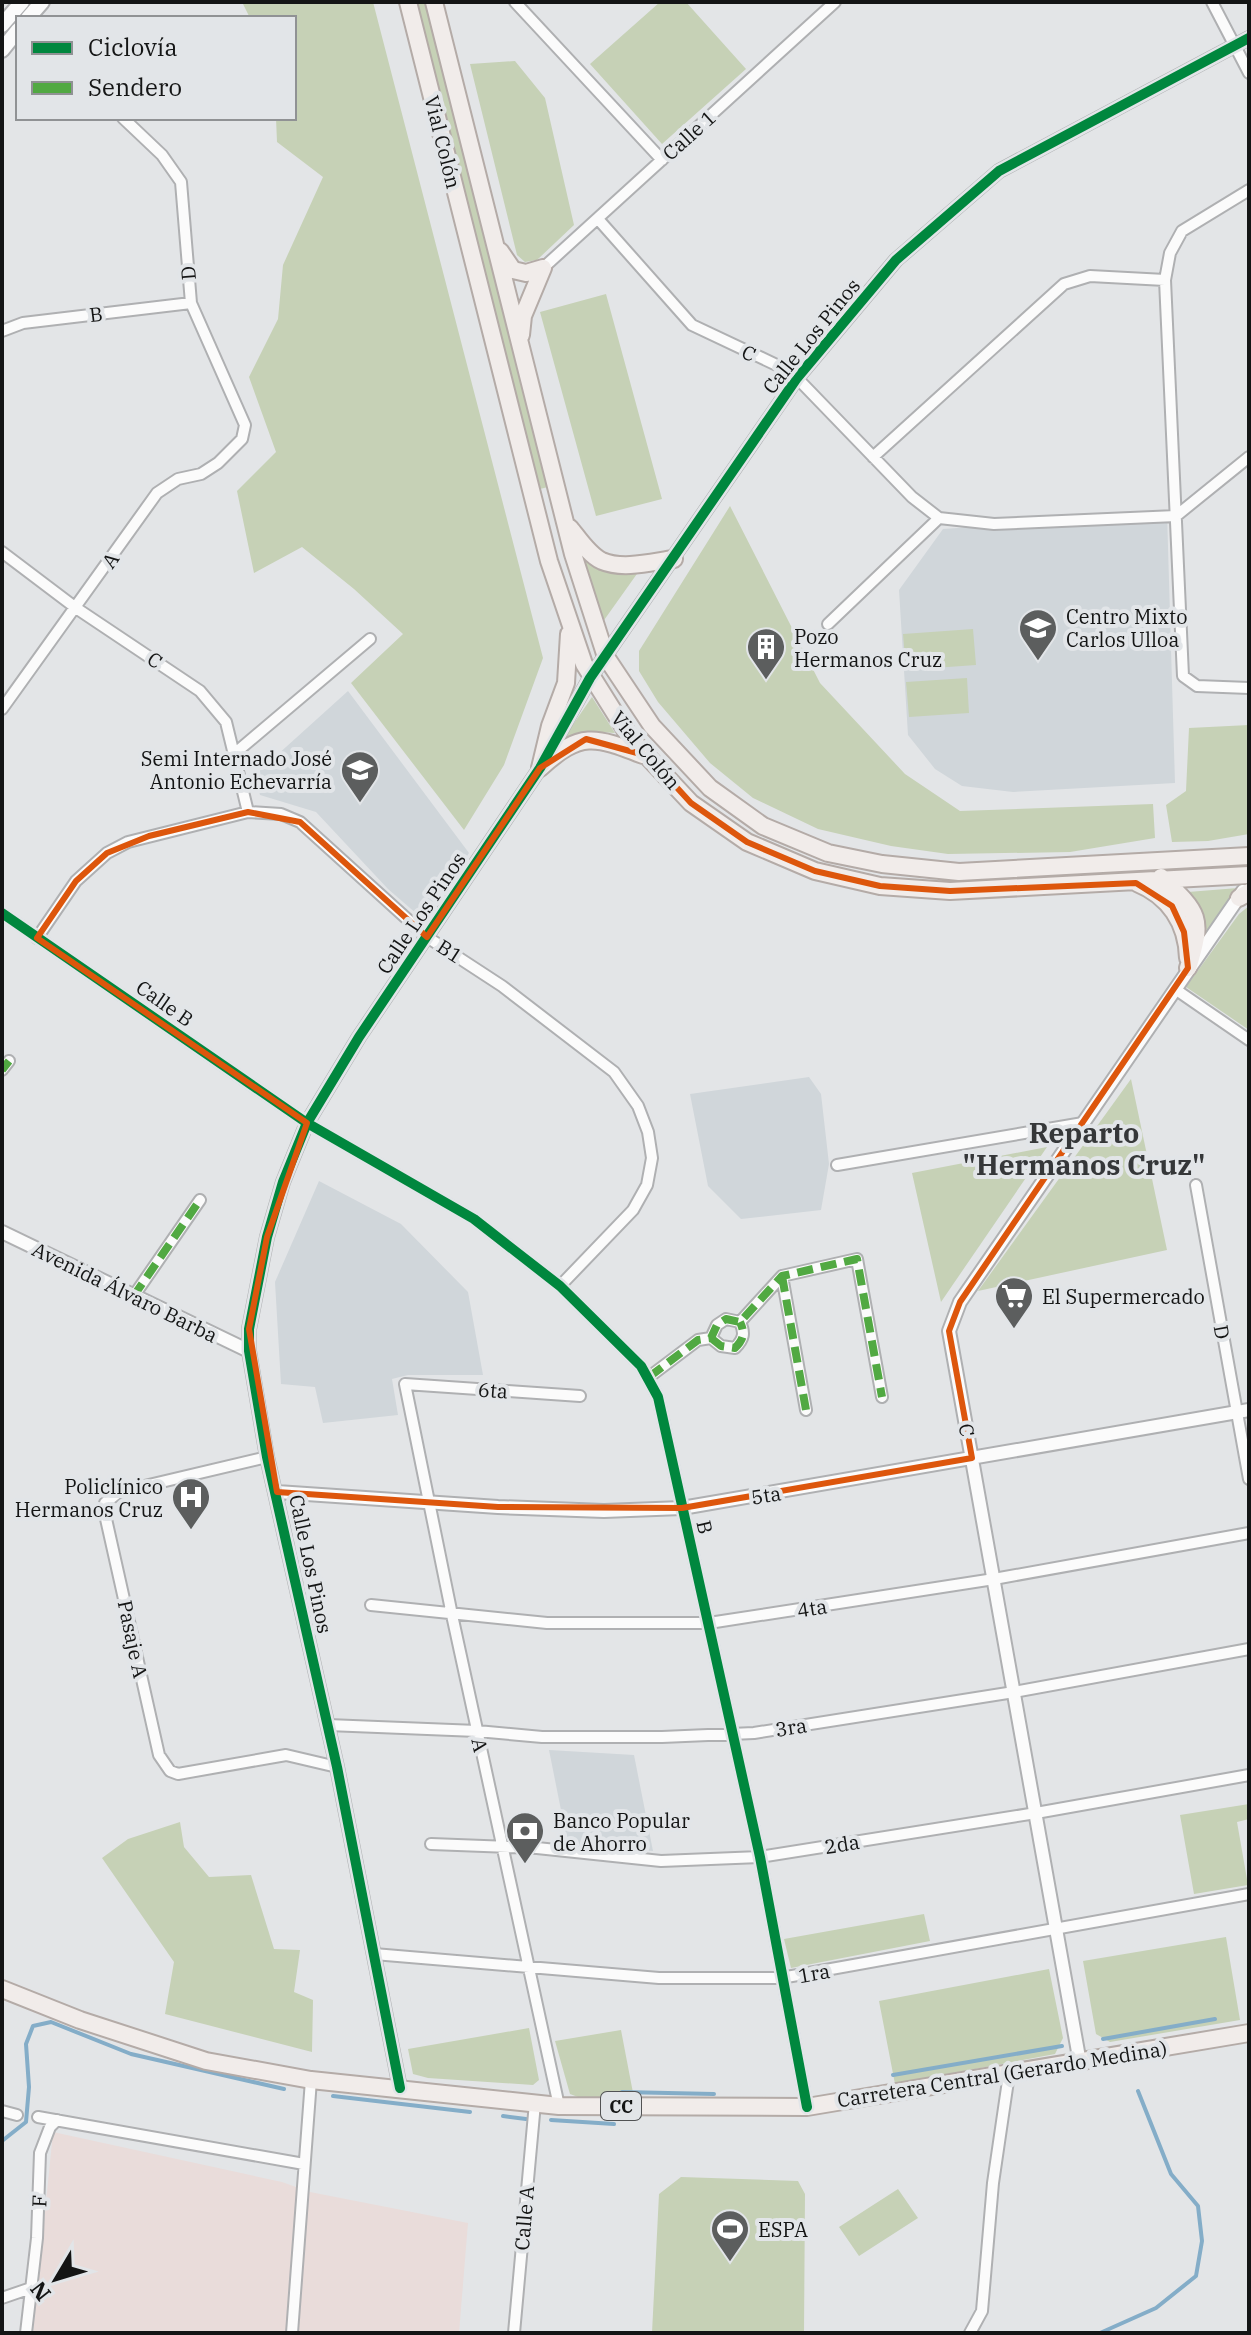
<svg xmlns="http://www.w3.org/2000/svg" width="1251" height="2335" font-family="'IBM Plex Serif',serif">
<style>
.built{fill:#d0d6da}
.industrial{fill:#e9dcda}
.green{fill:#c6d1b6}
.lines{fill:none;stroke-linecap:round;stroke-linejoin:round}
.stream{stroke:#84adc8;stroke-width:4}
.minor-casing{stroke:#afb0b2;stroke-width:14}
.tertiary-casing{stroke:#afb0b2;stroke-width:16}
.secondary-casing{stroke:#afb0b2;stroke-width:18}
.primary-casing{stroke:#b4aba7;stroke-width:20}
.minor{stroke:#fbfbfb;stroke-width:10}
.tertiary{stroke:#fbfbfb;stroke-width:12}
.secondary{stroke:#fbfbfb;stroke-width:14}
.primary{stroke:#f1ecea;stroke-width:16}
.quiet{stroke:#51a942;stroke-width:8;stroke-dasharray:16 8;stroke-linecap:butt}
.cycleway-casing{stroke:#e2e5e8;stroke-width:15}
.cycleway{stroke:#00873e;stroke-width:10}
.marked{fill:none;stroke:#dd560c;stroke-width:6;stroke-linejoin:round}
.labels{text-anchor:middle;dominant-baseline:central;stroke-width:8;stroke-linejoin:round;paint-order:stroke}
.shield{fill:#e2e5e8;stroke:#525354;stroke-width:2}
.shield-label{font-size:18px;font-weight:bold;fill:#141515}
.street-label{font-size:20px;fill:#141515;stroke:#e2e5e8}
.poi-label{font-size:20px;fill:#141515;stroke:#e2e5e8;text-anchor:start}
.district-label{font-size:28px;font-weight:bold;fill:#353739;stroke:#e2e5e8}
</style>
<rect width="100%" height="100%" fill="#e3e5e7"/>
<path class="built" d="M1167 513 1175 783 1013 792 962 786 935 769 908 735 899 590 943 529Z
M348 691 469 853 425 921 388 889 316 812 260 795 255 775Z
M809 1077 821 1094 829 1164 821 1210 741 1219 708 1186 690 1094Z
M319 1181 401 1224 468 1292 483 1375H408L392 1379 398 1415 323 1423 315 1387 281 1384 275 1282Z
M549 1750 634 1755 653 1851 568 1845Z"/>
<path class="industrial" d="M53 2132 282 2182 310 2192 468 2223 459 2333H33Z"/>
<path class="green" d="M242 2H373L543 658 504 765 464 830 351 683 403 634 354 589 302 547 254 573 237 491 276 452 249 377 278 319 283 265 323 177 277 142 276 118H294V18H250Z
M417 2H426L548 487 540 489Z
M660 2H686L746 69 662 144 590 64Z
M515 61 545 98 574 225 537 260 525 262 517 255 470 64Z
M606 294 662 499 596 516 540 312Z
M730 506 820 683 905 774 960 811 1153 804 1155 838 1070 852 948 854 891 846 818 829 753 798 710 763 658 702 639 671V651Z
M580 556 613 572 639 571 602 623Z
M973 629 976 665 906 670 903 634Z
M967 678 969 713 909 717 906 682Z
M592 697 615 733 586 731 561 742Z
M1249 725V834L1208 841 1172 842 1166 805 1186 791 1189 728Z
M1238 888 1208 933 1188 892Z
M1249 906V1030L1186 987 1239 914Z
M1131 1079 1167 1250 978 1291Z
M1047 1147 941 1302 912 1173Z
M1249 1804V1819L1237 1822 1248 1885 1194 1894 1180 1815Z
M180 1822 184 1847 209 1877 251 1875 274 1949 300 1950 294 1992 313 2000 312 2052 165 2014 174 1962 102 1858 128 1839Z
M924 1914 930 1941 791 1968 784 1939Z
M1226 1937 1240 2020 1110 2042 1096 2034 1083 1961Z
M1049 1969 1063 2038 1055 2054 895 2084 879 2001Z
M529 2028 539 2080 533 2085 428 2078 413 2074 408 2049Z
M621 2030 634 2098 578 2097 570 2094 555 2041Z
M681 2177 798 2181 805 2194 804 2333H652L659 2194Z
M898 2189 918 2218 859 2256 839 2227Z"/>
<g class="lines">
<path class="stream" d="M1103 2039 1215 2019
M893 2075 1062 2046
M622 2092 714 2094
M333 2096 470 2112
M503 2116 526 2119
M551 2120 614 2124
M2 2141 26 2122 29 2087 26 2044 33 2026 51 2022 131 2054 284 2089
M1100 2333 1156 2308 1196 2276 1202 2241 1198 2206 1171 2174 1138 2091"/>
<g class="minor-casing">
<path id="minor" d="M515 2 662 160
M1212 2 1249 73
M1249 190 1182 231 1170 253 1165 280 1183 676 1197 686 1249 688
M598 219 692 325 785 369 797 378 912 497 939 518
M543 268 835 2
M2 331 23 323 191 303
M873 457 1064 284 1090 276 1165 280
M939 518 994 524 1176 516 1249 457
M2 552 76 608 200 691 226 722 248 812
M828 624 939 518
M2 709 157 493 178 479 201 474 218 463 242 439 245 425 191 303 181 182 162 155 123 118
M234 754 370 639
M2 913 307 1123 474 1219 560 1286 641 1366 658 1397 760 1857 807 2107
M37 938 76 881 107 853 128 842 248 812 281 814 300 822 427 937 502 986 614 1072 638 1106 648 1132 652 1158 647 1185 633 1210 560 1286
M1175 989 1249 1040
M2 1070 9 1061
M837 1165 1083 1123
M1196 1185 1249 1479
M782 1276 806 1410
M133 1297 200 1200
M711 1338 721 1346 735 1348C744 1339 745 1333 740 1322
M649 1377 698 1340 711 1338 717 1325 726 1319 740 1322 782 1276 857 1259 882 1397
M267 1457 119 1492 105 1503 104 1510 159 1755 170 1771 178 1774 286 1755 337 1767
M371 1605 547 1623H709L994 1579 1249 1533
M328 1725 477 1731 542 1737H662L754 1733 1014 1692 1249 1649
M431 1844 537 1848 661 1861 760 1857 1036 1813 1249 1775
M374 1954 659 1978H781L1249 1894
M559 2106 452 1615 405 1384 580 1396
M2 2111 17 2115
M38 2117 304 2164
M2 2298 31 2288
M26 2333 37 2238 40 2153 50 2127 57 2120
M292 2333 311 2080
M514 2333 535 2103
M970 2333 982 2311 993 2183 1009 2074"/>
</g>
<g class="tertiary-casing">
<path id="tertiary" d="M2 1232 249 1351
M277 1492 498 1507 604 1511 682 1508 1249 1410
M1080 2063 949 1331 960 1302 1243 891
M400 2088 337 1767 267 1457 249 1351V1329L267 1237 283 1182 307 1123 359 1037 540 768 590 678 797 378 896 260 999 171 1249 38"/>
</g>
<g class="secondary-casing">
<path id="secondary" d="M28 18 42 2
M2 25 22 2
M2 50 18 30"/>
</g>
<g class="primary-casing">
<path id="primary" d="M408 2 549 561 584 664 631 739 691 803 747 842 815 871 880 886 950 891 1249 875
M434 2 573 554 606 657 652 726 710 788 763 826 828 853 882 864 959 872 1249 856
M500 251 513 270 526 273 543 268
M521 335 523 316 543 268
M570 528C579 539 589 555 602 561 623 570 652 562 674 559
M540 768 550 726 566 683 569 634
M540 768C581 731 594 736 643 755
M1161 877C1199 913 1204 917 1188 968
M1137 883C1169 896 1187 923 1188 958
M1239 898 1249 892
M2 1989 80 2020 206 2061 311 2080 559 2106 807 2107 1249 2033"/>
</g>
<use href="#minor" class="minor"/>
<use href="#tertiary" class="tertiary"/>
<use href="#secondary" class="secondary"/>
<use href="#primary" class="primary"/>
<path class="quiet" d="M2 1070 9 1061
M782 1276 806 1410
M133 1297 200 1200
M711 1338 721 1346 735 1348C744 1339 745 1333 740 1322
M649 1377 698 1340 711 1338 717 1325 726 1319 740 1322 782 1276 857 1259 882 1397"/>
<g class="cycleway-casing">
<path id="cycleway" d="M2 913 307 1123 474 1219 560 1286 641 1366 658 1397 760 1857 807 2107
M400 2088 337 1767 267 1457 249 1351V1329L267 1237 283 1182 307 1123 359 1037 540 768 590 678 797 378 896 260 999 171 1249 38"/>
</g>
<use href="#cycleway" class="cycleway"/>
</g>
<path class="marked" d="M586 739 648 756 691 803 747 842 815 871 880 886 950 891 1136 883 1172 906 1184 932 1188 968 960 1302 949 1331 972 1458 682 1508 498 1507 277 1492 249 1329 267 1237 307 1123 37 938 76 881 107 853 149 836 248 812 300 822 427 937 540 768Z"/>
<defs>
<g id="school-pin" transform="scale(2)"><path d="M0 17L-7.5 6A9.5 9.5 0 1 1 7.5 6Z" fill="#5c5e5e" stroke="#e2e5e8"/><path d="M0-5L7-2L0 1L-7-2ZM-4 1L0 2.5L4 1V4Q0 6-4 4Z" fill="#fff"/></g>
<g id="building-pin" transform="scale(2)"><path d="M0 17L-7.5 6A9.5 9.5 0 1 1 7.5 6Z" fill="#5c5e5e" stroke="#e2e5e8"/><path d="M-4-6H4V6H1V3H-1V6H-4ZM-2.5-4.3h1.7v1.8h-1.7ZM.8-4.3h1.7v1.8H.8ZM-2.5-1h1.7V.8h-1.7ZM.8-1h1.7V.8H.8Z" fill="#fff"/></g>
<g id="supermarket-pin" transform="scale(2)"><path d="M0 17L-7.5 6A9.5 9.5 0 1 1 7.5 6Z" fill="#5c5e5e" stroke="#e2e5e8"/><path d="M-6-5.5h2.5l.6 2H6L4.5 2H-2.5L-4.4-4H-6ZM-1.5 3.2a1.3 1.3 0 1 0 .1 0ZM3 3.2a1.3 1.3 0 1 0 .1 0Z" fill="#fff"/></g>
<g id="hospital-pin" transform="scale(2)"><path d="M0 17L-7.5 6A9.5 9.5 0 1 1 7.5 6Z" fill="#5c5e5e" stroke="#e2e5e8"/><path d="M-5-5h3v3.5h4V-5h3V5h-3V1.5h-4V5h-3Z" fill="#fff"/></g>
<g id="bank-pin" transform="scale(2)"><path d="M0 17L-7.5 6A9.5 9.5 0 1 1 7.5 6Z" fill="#5c5e5e" stroke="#e2e5e8"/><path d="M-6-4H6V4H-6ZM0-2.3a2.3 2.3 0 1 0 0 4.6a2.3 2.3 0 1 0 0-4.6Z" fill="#fff"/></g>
<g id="stadium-pin" transform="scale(2)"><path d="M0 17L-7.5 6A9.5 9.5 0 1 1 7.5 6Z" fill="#5c5e5e" stroke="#e2e5e8"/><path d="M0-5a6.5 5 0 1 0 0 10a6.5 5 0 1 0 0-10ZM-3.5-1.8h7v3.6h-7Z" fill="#fff"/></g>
</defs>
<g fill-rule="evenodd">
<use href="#school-pin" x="1038" y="628"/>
<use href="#building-pin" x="766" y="647"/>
<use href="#school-pin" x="360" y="770"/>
<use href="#supermarket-pin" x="1014" y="1296"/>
<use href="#hospital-pin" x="191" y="1497"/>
<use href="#bank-pin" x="525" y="1831"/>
<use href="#stadium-pin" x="730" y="2229"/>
</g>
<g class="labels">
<rect class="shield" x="601" y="2092" width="40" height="28" rx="6"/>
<g class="shield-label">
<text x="621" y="2106">CC</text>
</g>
<g class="street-label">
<text transform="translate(689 135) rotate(-42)">Calle 1</text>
<text transform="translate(443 142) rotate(76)">Vial Colón</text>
<text transform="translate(188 273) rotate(-95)">D</text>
<text transform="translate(96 314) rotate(-7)">B</text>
<text transform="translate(811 336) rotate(-51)">Calle Los Pinos</text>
<text transform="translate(749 353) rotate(25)">C</text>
<text transform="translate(110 560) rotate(-55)">A</text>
<text transform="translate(155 660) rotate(34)">C</text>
<text transform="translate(646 750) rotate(50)">Vial Colón</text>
<text transform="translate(421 913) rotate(-56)">Calle Los Pinos</text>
<text transform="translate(450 951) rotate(33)">B1</text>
<text transform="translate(165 1003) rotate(35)">Calle B</text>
<text transform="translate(125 1292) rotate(26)">Avenida Álvaro Barba</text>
<text transform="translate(1222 1332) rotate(80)">D</text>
<text transform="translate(493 1390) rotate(4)">6ta</text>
<text transform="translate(967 1430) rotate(80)">C</text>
<text transform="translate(766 1495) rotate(-9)">5ta</text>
<text transform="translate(705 1527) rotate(77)">B</text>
<text transform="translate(311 1564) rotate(78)">Calle Los Pinos</text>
<text transform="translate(812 1608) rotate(-9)">4ta</text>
<text transform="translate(133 1639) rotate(78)">Pasaje A</text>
<text transform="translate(791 1727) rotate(-9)">3ra</text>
<text transform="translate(480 1745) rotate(78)">A</text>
<text transform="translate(842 1844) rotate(-9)">2da</text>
<text transform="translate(814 1973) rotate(-10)">1ra</text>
<text transform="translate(1002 2074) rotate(-9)">Carretera Central (Gerardo Medina)</text>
<text transform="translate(39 2201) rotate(-88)">F</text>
<text transform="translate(524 2218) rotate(-85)">Calle A</text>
</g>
<g class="poi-label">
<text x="1066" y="616">Centro Mixto<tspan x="1066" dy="23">Carlos Ulloa</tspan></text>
<text x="794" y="636">Pozo<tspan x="794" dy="23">Hermanos Cruz</tspan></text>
<text x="332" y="758" text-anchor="end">Semi Internado José<tspan x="332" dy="23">Antonio Echevarría</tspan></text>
<text x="1042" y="1296">El Supermercado</text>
<text x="163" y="1486" text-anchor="end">Policlínico<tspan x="163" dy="23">Hermanos Cruz</tspan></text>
<text x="553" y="1820">Banco Popular<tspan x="553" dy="23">de Ahorro</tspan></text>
<text x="758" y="2229">ESPA</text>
</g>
<g class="district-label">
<text x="1084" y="1132">Reparto<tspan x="1084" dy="32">"Hermanos Cruz"</tspan></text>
</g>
</g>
<rect width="1251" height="2335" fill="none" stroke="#141515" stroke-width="8"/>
<rect x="16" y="16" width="280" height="104" fill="#e2e5e8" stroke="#909294" stroke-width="2"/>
<rect x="32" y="42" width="40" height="12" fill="#00873e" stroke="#909294" stroke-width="2"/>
<text x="88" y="56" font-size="24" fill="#141515">Ciclovía</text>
<rect x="32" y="82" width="40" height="12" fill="#51a942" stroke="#909294" stroke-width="2"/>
<text x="88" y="96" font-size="24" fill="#141515">Sendero</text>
<g transform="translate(56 2279) rotate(232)" stroke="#e2e5e8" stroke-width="6" paint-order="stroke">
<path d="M0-6L14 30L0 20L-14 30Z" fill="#141515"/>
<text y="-12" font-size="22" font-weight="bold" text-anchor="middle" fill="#141515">N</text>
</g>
</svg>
